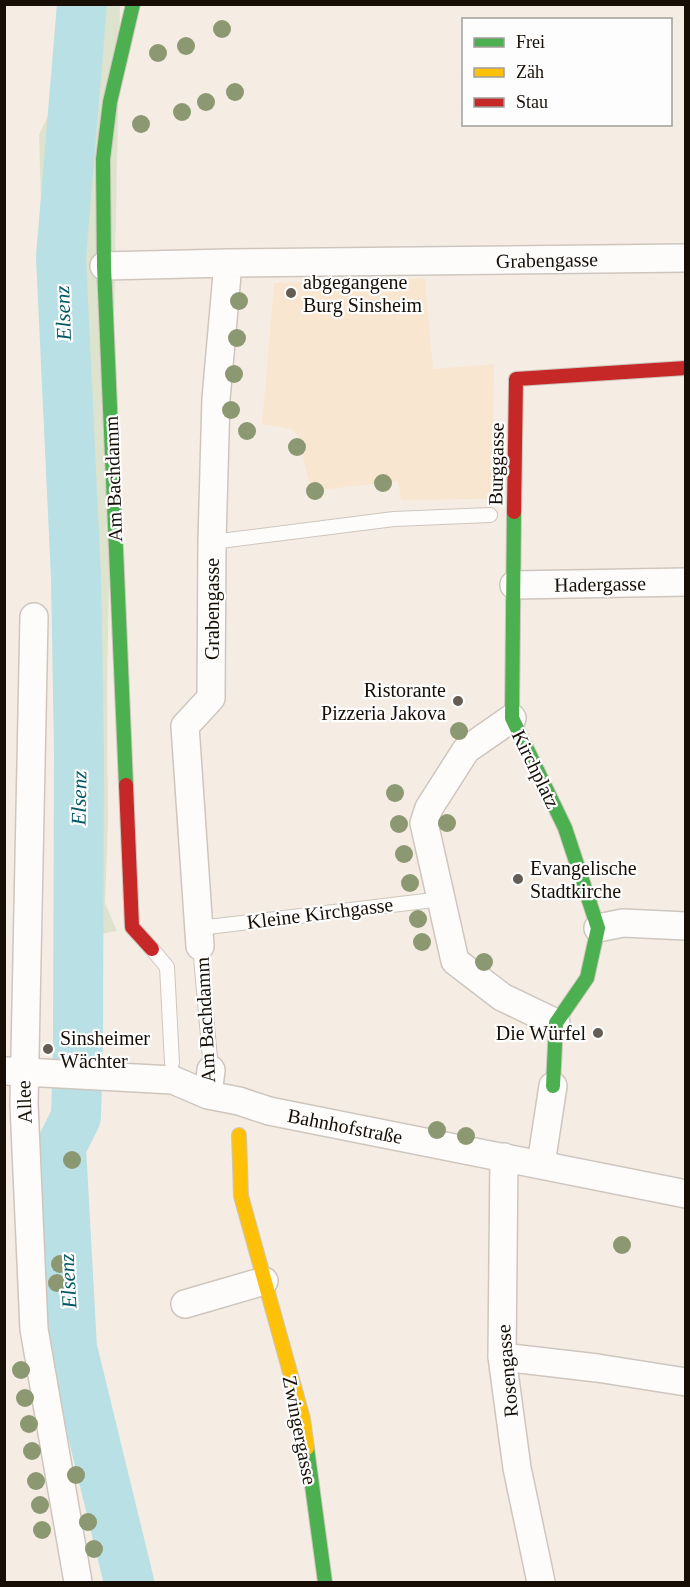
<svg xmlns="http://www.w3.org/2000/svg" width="690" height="1587" font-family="'Times New Roman',serif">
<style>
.built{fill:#f9e6d0}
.green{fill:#dde3cd}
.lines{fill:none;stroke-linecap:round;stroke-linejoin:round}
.river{stroke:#b9e0e4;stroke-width:50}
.lane-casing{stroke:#cec6be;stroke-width:16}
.street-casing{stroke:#cec6be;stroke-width:30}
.fast-casing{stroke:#cec6be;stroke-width:16}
.slow-casing{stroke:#cec6be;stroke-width:16}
.jam-casing{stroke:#cec6be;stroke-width:16}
.lane{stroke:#fefcfb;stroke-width:14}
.street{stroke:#fefcfb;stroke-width:27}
.fast{stroke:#4caf50;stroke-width:14}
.slow{stroke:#ffc107;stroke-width:14}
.jam{stroke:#c62828;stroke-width:14}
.tree{fill:#8c9872}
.poi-dot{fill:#655d54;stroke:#fdfdfd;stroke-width:2}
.labels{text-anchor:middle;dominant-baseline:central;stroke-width:4.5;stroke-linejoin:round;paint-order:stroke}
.street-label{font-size:20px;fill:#170f06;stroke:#fdfdfd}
.poi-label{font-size:20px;fill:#170f06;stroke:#fdfdfd;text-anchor:start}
.water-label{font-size:21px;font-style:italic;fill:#005863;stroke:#fdfdfd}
</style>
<rect width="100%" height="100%" fill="#f5ede4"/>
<path class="built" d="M425 278 433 369 494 364 493 499 401 500 398 481 311 491 298 435 291 429 262 424 274 283Z"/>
<path class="green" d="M76 5H120L107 689 108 822 105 903 117 931 100 934V1062L60 1058 62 923 39 135 63 83Z"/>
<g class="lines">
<path class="river" d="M82 4 61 257 76 578 79 752 78 1045 76 1117 61 1147 72 1348 129 1582"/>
<g class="lane-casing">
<path id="lane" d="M212 542 394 519 490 515
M199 928 442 899
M200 946 211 1070
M152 949 167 967 172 1063"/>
</g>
<g class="street-casing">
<path id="street" d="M104 266 228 263 686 258
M514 585 686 582
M34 617 24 1104 34 1329 78 1582
M512 718 466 750 429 808 424 823 455 961 502 997 556 1023
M598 928 623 923 686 926
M200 946 185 726 211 698 212 542 216 399 228 263
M6 1071 173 1080 208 1095 239 1101 269 1111 686 1194
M208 1095 211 1070
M504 1157 502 1357 517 1468 541 1582
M541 1164 553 1086
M185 1304 264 1281
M502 1357 597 1368 686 1382"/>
</g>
<g class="fast-casing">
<path id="fast" d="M514 512 512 718 565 828 598 928 587 978 556 1023 553 1086
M126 785 104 266 103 159 110 102 133 4
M307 1448 325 1582"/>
</g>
<g class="slow-casing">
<path id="slow" d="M239 1135 241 1196 303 1419 307 1448"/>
</g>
<g class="jam-casing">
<path id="jam" d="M514 512 516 379 686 368
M126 785 132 927 152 949"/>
</g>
<use href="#lane" class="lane"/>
<use href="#street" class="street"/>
<use href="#fast" class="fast"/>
<use href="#slow" class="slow"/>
<use href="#jam" class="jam"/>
</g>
<g class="tree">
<circle cx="222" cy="29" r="9"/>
<circle cx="186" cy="46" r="9"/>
<circle cx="158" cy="53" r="9"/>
<circle cx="235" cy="92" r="9"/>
<circle cx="206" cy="102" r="9"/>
<circle cx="182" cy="112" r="9"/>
<circle cx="141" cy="124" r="9"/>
<circle cx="239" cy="301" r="9"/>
<circle cx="237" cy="338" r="9"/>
<circle cx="234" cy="374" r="9"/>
<circle cx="231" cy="410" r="9"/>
<circle cx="247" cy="431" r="9"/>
<circle cx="297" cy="447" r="9"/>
<circle cx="383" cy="483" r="9"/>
<circle cx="315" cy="491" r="9"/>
<circle cx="459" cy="731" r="9"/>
<circle cx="395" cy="793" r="9"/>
<circle cx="447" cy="823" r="9"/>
<circle cx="399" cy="824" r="9"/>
<circle cx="404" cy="854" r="9"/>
<circle cx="410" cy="883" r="9"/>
<circle cx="418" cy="919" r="9"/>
<circle cx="422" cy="942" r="9"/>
<circle cx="484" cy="962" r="9"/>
<circle cx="437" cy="1130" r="9"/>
<circle cx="466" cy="1136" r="9"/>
<circle cx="72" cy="1160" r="9"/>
<circle cx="622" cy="1245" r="9"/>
<circle cx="60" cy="1264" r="9"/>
<circle cx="57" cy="1283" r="9"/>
<circle cx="21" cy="1370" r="9"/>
<circle cx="25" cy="1398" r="9"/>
<circle cx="29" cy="1424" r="9"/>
<circle cx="32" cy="1451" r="9"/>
<circle cx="76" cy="1475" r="9"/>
<circle cx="36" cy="1481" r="9"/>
<circle cx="40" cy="1505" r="9"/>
<circle cx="88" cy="1522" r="9"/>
<circle cx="42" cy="1530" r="9"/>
<circle cx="94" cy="1549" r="9"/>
</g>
<g class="poi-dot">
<circle cx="291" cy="293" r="6"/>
<circle cx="458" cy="701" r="6"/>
<circle cx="518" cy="879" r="6"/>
<circle cx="598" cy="1033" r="6"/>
<circle cx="48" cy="1049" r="6"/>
</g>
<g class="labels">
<g class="street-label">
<text transform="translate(547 260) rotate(-1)">Grabengasse</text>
<text transform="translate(496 464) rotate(-89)">Burggasse</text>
<text transform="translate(113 479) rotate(-92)">Am Bachdamm</text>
<text transform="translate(600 584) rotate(-1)">Hadergasse</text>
<text transform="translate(212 609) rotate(-90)">Grabengasse</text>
<text transform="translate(536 769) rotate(64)">Kirchplatz</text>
<text transform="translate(320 913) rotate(-7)">Kleine Kirchgasse</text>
<text transform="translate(205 1020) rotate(-93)">Am Bachdamm</text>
<text transform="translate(24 1102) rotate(-92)">Allee</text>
<text transform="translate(345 1126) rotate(11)">Bahnhofstraße</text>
<text transform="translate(507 1371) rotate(-95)">Rosengasse</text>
<text transform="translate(300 1430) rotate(79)">Zwingergasse</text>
</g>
<g class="poi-label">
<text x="303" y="282">abgegangene<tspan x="303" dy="23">Burg Sinsheim</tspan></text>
<text x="446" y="690" text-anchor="end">Ristorante<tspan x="446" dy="23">Pizzeria Jakova</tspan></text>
<text x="530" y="868">Evangelische<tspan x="530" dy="23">Stadtkirche</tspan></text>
<text x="586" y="1033" text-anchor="end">Die Würfel</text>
<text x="60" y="1038">Sinsheimer<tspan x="60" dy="23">Wächter</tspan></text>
</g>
<g class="water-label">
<text transform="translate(63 313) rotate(-92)">Elsenz</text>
<text transform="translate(79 798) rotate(-89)">Elsenz</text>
<text transform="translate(68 1281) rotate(-93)">Elsenz</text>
</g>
</g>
<rect width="690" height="1587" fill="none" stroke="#170f06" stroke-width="12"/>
<rect x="462" y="18" width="210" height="108" fill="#fdfdfd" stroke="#a19e9a" stroke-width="1.5"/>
<rect x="474" y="38" width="30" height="9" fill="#4caf50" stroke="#a19e9a" stroke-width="1.5"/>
<text x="516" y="48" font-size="18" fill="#170f06">Frei</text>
<rect x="474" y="68" width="30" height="9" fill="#ffc107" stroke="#a19e9a" stroke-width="1.5"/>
<text x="516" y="78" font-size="18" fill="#170f06">Zäh</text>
<rect x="474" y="98" width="30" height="9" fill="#c62828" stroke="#a19e9a" stroke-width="1.5"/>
<text x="516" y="108" font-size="18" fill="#170f06">Stau</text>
</svg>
